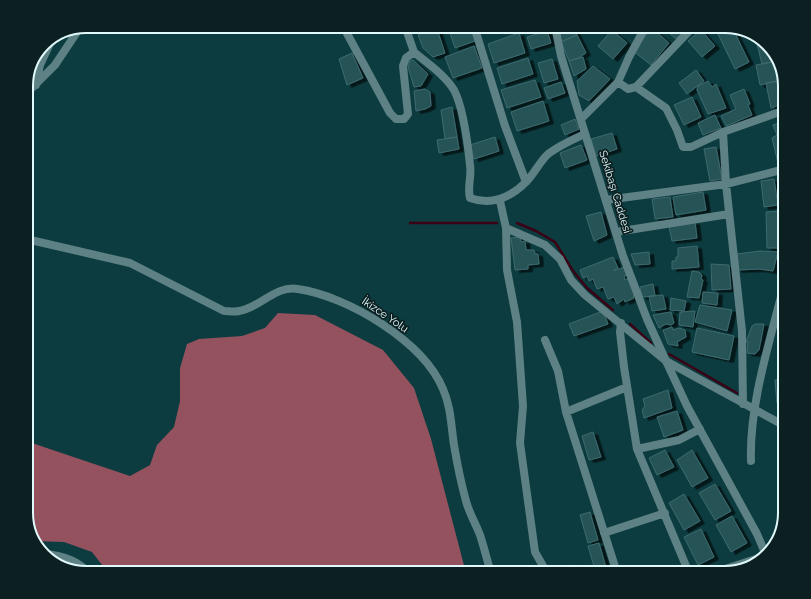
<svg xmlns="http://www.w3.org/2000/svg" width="811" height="599" font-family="Raleway,sans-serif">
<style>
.forest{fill:#94515e}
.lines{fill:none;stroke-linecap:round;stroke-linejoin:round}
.stream{stroke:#3b0014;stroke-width:2.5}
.building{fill:#265357;stroke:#3e6a6e;filter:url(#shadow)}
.minor{stroke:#5d8184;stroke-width:8}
.tertiary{stroke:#5d8184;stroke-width:8}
.labels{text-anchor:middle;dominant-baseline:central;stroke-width:3.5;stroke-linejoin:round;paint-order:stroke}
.street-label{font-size:11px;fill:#e1f9fb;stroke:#0d2021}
.rim{fill:none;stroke:#e1f9fb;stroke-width:2}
</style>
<defs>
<filter id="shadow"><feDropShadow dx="4.5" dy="2.5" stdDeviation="0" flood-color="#0009"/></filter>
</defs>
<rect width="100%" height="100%" fill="#0c3c3f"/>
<path class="forest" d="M278 313 315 315 383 350 414 388 431 439 466 573H107L106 570 92 552 64 542 34 541 26 516V441L130 476 150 465 157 445 174 427 180 401V368L187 344 199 339 242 336 265 328Z"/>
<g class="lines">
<path class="stream" d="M410 223H497
M517 223 536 231 555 242 573 271 587 288 613 310
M630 324 651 343
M669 354 737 393"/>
</g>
<path class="building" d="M470 26 475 41 455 48 448 27Z
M557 26H572L577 35 561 42Z
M661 26H680L682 33 676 39Z
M722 26 733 29 749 62 735 69 716 30Z
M652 28 669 43 651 65 633 51Z
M437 29 445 53 433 57 423 48 418 35Z
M612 30 627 43 613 59 598 46Z
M701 30 715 46 702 57 688 41Z
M547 31 551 43 531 49 527 37Z
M519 33 525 53 494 63 488 44Z
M577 35 586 53 578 58 569 61 561 42Z
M755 36 761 38 776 56 777 61 762 64Z
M474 46 482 68 453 78 445 57Z
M352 53 363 78 347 85 339 59Z
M583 57 586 69 574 76 569 61Z
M528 58 533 74 502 84 497 68Z
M552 59 558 79 544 83 538 63Z
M413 60 428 74 421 86 414 87 408 67 410 61Z
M777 61 782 80 760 85 756 65Z
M593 66 610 79 589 101 579 95 577 81Z
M696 70 704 81 687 94 679 83Z
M535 80 541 97 507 108 501 90Z
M782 80 785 92V103L771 108 766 83Z
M708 81 712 87 716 84 726 108 708 114 697 90 698 86Z
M561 82 565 93 548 99 544 88Z
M425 89 430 92 431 106 425 109 416 111 414 91Z
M744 89 750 104 748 105 752 115 726 126 721 116 736 109 730 95Z
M692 97 701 117 684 125 674 105Z
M543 101 549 121 517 131 511 112Z
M452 107 457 137 445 139 441 110Z
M715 115 721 128 703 135 698 123Z
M575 119 579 129 565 135 561 125Z
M785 121V161L778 163 772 138 777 135 773 125Z
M612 133 617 149 596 156 591 139Z
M457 137 459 149 439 153 437 140Z
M495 137 499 151 474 159 470 145Z
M581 145 587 160 565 168 560 153Z
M716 147 722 179 710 181 704 149Z
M774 179 778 205 764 207 761 181Z
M703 192 706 210 676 215 673 197Z
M670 197 673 217 655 219 652 199Z
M785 211V238L782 248H767L766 212Z
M601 212 607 235 594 241 586 216Z
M695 222 697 238 672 241 669 227Z
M520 237 521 242 525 241 526 250H534L535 254H538L539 264 528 265V269L515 270 511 238Z
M697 246 699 267 672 269V261H676V257H678V248Z
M760 251 778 252 773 271 759 269 737 270V254Z
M649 252 650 264 635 265 631 254Z
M613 257 618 268 614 270V271L624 267 628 275 624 276 625 280 629 278 636 295 633 296 634 298 625 302 624 299 617 304 614 297 608 299 603 287 597 289 593 279 589 281 587 276 583 278 580 270Z
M711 264 729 265 731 289 712 290Z
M692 271 699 272 702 275 701 279 703 280 699 298 687 297Z
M653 284 655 296 642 297 640 287Z
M703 292 718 293 717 305 702 303Z
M663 295 666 309 652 311 649 296Z
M671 298 686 301 684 311 670 310Z
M700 305 732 310 727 331 695 322Z
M603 311 608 324 574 336 569 324Z
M695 311 693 327 679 325 680 312Z
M671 312 674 323 671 325 666 324 659 328 653 315Z
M755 324H764L759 350 755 354 747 353 748 342H746L752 326Z
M672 327 673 330 679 328 685 330 686 337 677 342 678 346 668 344 663 330Z
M697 328 734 336 729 360 692 352Z
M785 379V402L777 403 775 380Z
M668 390 672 408 644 418 642 410 645 406 643 399Z
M677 411 683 430 664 437 657 417Z
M593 432 601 457 589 460 582 436Z
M665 450 674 467 657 475 649 458Z
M692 450 708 478 692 487 677 460Z
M715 484 731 511 715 520 699 493Z
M684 494 700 521 684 530 669 503Z
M590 512 598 540 588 543 580 515Z
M732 516 747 543 731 552 716 525Z
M701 529 714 557 698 565 684 537Z
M599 543 607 571 596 573 588 546Z
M570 565 574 573H556V571Z"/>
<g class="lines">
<path class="minor" d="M343 26 390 113 396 119H404L408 114 403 66 406 58 414 52C427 63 445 75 454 90 463 107 468 146 470 165 472 177 467 186 470 198 492 206 510 198 526 182 534 174 539 163 547 155 558 146 572 140 585 134
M405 26 414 52
M474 26 505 126 526 182
M618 82 628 89 636 87 666 108 677 130 683 147H691L723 132 785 110
M36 85 40 65 52 39
M636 87 694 26
M26 94 55 65 79 29
M582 118 618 82 629 57 646 26
M723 132 726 184 742 331 743 404
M606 200 726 184 785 169
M500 201 506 228 545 245 560 259 571 280 585 295 666 361 785 426
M506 228 507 270 517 322 523 406 520 443 535 552 547 573
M616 232 729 214
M621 323 620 332 624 367 637 449 689 573
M545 340 558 371 566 412 617 573
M666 361 687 406 757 534 766 555
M566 412 627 387
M637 449 679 440 700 429
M751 461C749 403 771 338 785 281
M604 533 665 513
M713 573 765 556"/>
<path class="tertiary" d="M555 26 561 56 623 256 647 319 666 361
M26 239 130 263 224 311C229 311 235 312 239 311 260 308 275 285 298 289 347 296 423 341 443 389 451 407 451 425 454 445 457 463 461 483 466 501 469 513 476 524 480 535 484 547 487 560 491 573
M44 554C61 555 77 560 89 573"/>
</g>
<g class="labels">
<g class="street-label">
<text transform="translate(615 192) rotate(73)">Sekibaşı Caddesi</text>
<text transform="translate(385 315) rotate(34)">İkizce Yolu</text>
</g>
</g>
<path d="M0 0H811V599H0ZM86 33H725A53 53 0 0 1 778 86V513A53 53 0 0 1 725 566H86A53 53 0 0 1 33 513V86A53 53 0 0 1 86 33Z" fill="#0d2021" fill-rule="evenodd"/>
<path class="rim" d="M86 33H725A53 53 0 0 1 778 86V513A53 53 0 0 1 725 566H86A53 53 0 0 1 33 513V86A53 53 0 0 1 86 33Z"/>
</svg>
